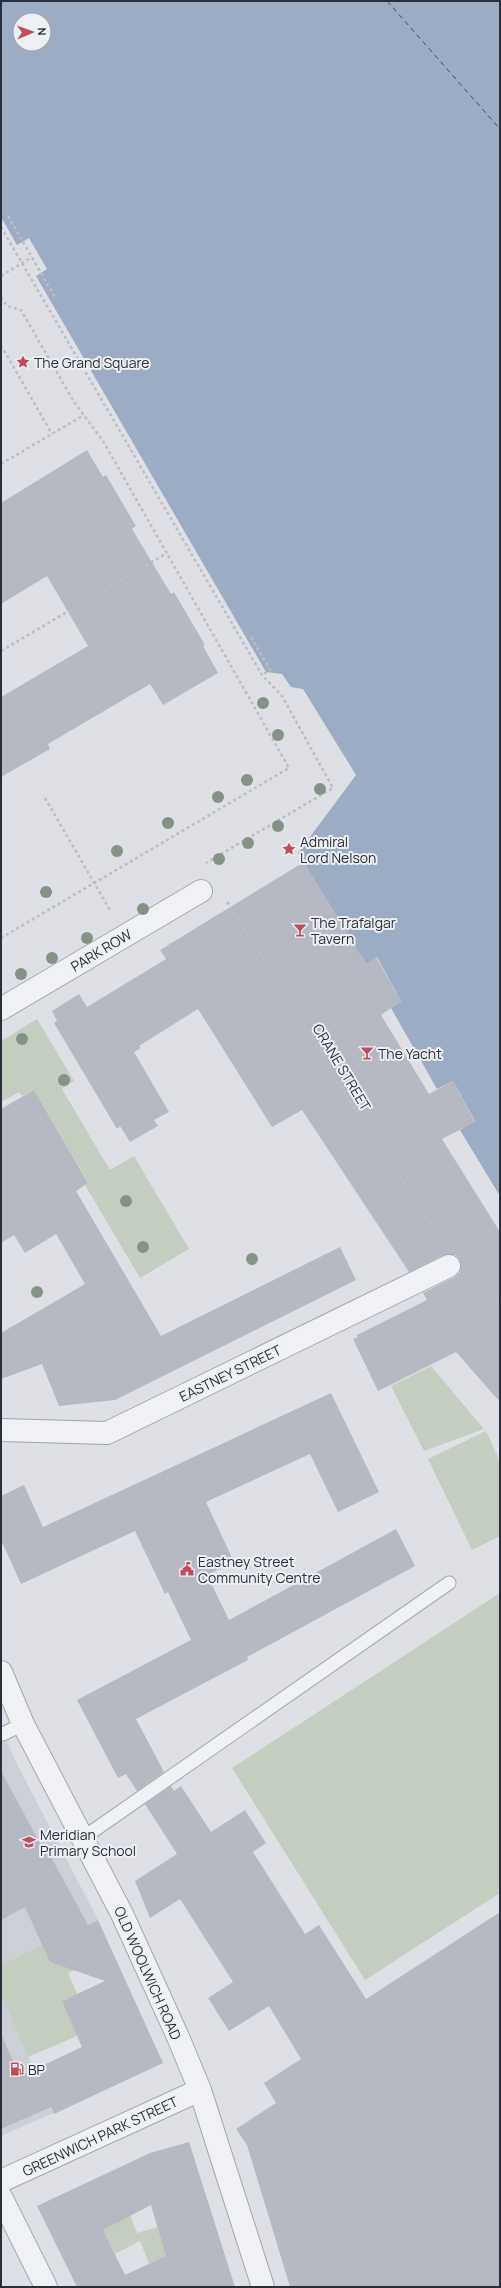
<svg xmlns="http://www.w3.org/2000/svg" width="501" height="2288" font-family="Manrope,sans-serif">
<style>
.built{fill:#cccfd6}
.green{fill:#c3cec0}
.water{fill:#9cacc2;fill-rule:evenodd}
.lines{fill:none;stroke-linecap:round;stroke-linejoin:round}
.ferry{stroke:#384b69;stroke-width:1;stroke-dasharray:5 4;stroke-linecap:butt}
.building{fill:#b6b9c2;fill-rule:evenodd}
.lane-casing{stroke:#a4a7ae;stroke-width:15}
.street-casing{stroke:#a4a7ae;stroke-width:24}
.path{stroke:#bcbec4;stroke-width:2.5;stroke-dasharray:3 3;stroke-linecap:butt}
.lane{stroke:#f0f1f4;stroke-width:13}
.street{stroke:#f0f1f4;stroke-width:22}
.tree{fill:#849386}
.labels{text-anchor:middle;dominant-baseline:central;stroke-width:4;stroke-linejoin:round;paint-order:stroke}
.poi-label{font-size:14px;fill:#292e3a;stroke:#edeff3;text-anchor:start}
.street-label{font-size:14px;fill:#292e3a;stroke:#edeff3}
</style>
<rect width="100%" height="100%" fill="#dee0e5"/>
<path class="built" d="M1 1728 17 1764 98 1920 1 1965Z
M1 1995 53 2113 1 2136Z"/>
<path class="green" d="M37 1019 74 1081 62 1089 110 1170 134 1156 189 1249 140 1278 85 1185 88 1182 34 1090 22 1096 19 1092 1 1102V1041Z
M431 1366 484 1429 424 1451 391 1386Z
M486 1431 500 1462V1536L472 1550 428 1459Z
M500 1593V1893L365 1980 232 1768Z
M43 1945 79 1968 68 1973 77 1994 62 2001 68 2014 95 2002 93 2029 28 2057 1 1995V1965Z
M128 2210 137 2233 164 2225 179 2234 155 2279 140 2241 115 2254 109 2243 100 2247 94 2235 105 2229 100 2218Z"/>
<path class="water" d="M1 1H500V1196L460 1130 475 1121 453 1081 437 1089 391 1008 401 1001 377 957 366 964 298 853 356 775 303 689 291 687 282 674 266 672 36 276 47 269 29 238 17 245 1 217ZM20 20H44V44H20Z"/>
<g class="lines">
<path class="ferry" d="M387 1 500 129"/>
</g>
<path class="building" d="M87 450 103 477 106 475 136 526 132 529 171 594 174 592 205 645 203 646 218 673 163 705 150 684 48 744 50 749 1 777V697L88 646 47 576 1 604V503Z
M304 862 366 964 376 957 401 1001 381 1015 429 1094 453 1081 475 1122 442 1139 500 1232V1402L456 1352 378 1391 353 1339 358 1337 357 1335 427 1300 423 1293 455 1277 460 1273V1261L456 1255H444L409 1272 302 1110 272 1127 198 1009 139 1046 141 1048 134 1052 169 1112 154 1120 158 1126 130 1142 120 1126 117 1129 54 1023 57 1021 52 1011 79 994 87 1007 166 959 160 950Z
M34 1090 88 1183 76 1191 161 1336 340 1247 356 1280 115 1400 59 1406 42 1364 1 1379V1333L85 1284 56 1234 25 1253 14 1235 1 1243V1109Z
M331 1393 379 1492 338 1512 310 1454 206 1502 234 1562 207 1575 229 1620 396 1529 415 1566 247 1657 248 1660 136 1719 164 1772 137 1791 126 1774 118 1778 77 1700 191 1640 168 1592 165 1594 135 1531 21 1584 1 1540V1496L24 1485 43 1527Z
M1 1771 42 1847 45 1846 88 1925 98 1920 163 2063 54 2114 51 2107 1 2129V2034L20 2076 82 2047 62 2001 105 1981 50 1962 25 1907 1 1920Z
M171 1786 174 1791 181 1786 211 1832 245 1810 266 1843 253 1852 305 1934 319 1925 366 1999 500 1912V2287H290L247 2145 236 2129 276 2103 264 2083 301 2059 269 2006 229 2031 208 1998 233 1982 180 1899 150 1918 135 1881 177 1854 145 1804Z
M189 2142 235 2287H77L37 2206 150 2153ZM151 2205 166 2256 125 2275 103 2230Z"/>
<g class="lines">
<g class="lane-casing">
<path id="lane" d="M3 1734 23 1724
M83 1838 449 1583"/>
</g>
<g class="street-casing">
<path id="street" d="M1 1009 201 891
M1 1430 107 1433 449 1266
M1 1672 23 1724 122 1914 178 2037 200 2090 263 2287
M1 2181 200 2090
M1 2197 46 2287"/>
</g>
<path class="path" d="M8 216 56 299
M1 227 262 675 282 696 333 788 206 863
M1 276 32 257
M1 297 7 306 21 310 74 402 103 441 289 768 1 938
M1 345 52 434
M1 464 84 415
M251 637 270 670 262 675
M1 651 167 553
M45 798 111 912
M227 902 312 1037 333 1076 442 1240
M474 1275 500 1302
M160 1482 169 1478
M137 1492 146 1488
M245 1654 255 1650
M223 1666 233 1661"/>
<use href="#lane" class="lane"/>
<use href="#street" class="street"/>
</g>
<g class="tree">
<circle cx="263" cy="703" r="6"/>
<circle cx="278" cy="735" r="6"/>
<circle cx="247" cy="780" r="6"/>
<circle cx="320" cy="789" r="6"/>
<circle cx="218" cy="797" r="6"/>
<circle cx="168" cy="823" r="6"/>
<circle cx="278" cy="826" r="6"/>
<circle cx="248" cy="843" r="6"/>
<circle cx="117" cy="851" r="6"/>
<circle cx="219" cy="859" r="6"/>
<circle cx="46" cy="892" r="6"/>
<circle cx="143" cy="909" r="6"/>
<circle cx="87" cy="938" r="6"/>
<circle cx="52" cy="958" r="6"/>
<circle cx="21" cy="974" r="6"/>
<circle cx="22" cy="1039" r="6"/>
<circle cx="64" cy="1080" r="6"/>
<circle cx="126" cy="1201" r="6"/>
<circle cx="143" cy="1247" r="6"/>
<circle cx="252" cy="1259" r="6"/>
<circle cx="37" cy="1292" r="6"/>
</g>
<defs>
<g id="sight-bare" transform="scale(1.08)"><path d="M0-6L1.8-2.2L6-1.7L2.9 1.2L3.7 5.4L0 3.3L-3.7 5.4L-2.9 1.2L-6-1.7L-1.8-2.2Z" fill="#be4f5a" stroke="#edeff3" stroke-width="2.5" paint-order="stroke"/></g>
<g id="bar-bare" transform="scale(1.08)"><path d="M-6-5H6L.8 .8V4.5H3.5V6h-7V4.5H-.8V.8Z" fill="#be4f5a" stroke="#edeff3" stroke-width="2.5" paint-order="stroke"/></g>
<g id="civic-bare" transform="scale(1.08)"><path d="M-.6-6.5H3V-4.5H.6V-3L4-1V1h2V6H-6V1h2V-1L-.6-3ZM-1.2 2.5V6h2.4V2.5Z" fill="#be4f5a" stroke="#edeff3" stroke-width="2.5" paint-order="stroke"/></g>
<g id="school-bare" transform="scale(1.08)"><path d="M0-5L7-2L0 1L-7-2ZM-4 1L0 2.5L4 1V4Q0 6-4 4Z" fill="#be4f5a" stroke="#edeff3" stroke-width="2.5" paint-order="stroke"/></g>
<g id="fuel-bare" transform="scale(1.08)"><path d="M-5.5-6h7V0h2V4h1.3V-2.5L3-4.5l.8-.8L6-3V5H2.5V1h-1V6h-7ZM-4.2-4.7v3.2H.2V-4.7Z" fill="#be4f5a" stroke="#edeff3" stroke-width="2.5" paint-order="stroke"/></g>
</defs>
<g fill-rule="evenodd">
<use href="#sight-bare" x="23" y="362"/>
<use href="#sight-bare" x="289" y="849"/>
<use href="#bar-bare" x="300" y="930"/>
<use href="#bar-bare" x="367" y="1053"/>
<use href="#civic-bare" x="187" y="1569"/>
<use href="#school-bare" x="29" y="1842"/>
<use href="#fuel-bare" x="17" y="2069"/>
</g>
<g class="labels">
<g class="poi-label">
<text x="34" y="362">The Grand Square</text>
<text x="300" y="841">Admiral<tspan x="300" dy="16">Lord Nelson</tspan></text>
<text x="311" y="922">The Trafalgar<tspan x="311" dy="16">Tavern</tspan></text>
<text x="378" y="1053">The Yacht</text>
<text x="198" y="1561">Eastney Street<tspan x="198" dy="16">Community Centre</tspan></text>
<text x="40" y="1834">Meridian<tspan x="40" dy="16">Primary School</tspan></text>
<text x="28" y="2069">BP</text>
</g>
<g class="street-label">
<text transform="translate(101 950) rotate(-31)">PARK ROW</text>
<text transform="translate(342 1067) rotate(59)">CRANE STREET</text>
<text transform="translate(230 1373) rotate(-26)">EASTNEY STREET</text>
<text transform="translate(148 1973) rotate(66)">OLD WOOLWICH ROAD</text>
<text transform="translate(100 2136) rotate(-25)">GREENWICH PARK STREET</text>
</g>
</g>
<rect width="501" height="2288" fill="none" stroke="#292e3a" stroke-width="4"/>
<g transform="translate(32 32) rotate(88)"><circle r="19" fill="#edeff3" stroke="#9fa2a9"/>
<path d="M0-3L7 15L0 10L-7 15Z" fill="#be4f5a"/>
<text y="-6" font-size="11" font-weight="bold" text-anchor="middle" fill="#292e3a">N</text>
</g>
</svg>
